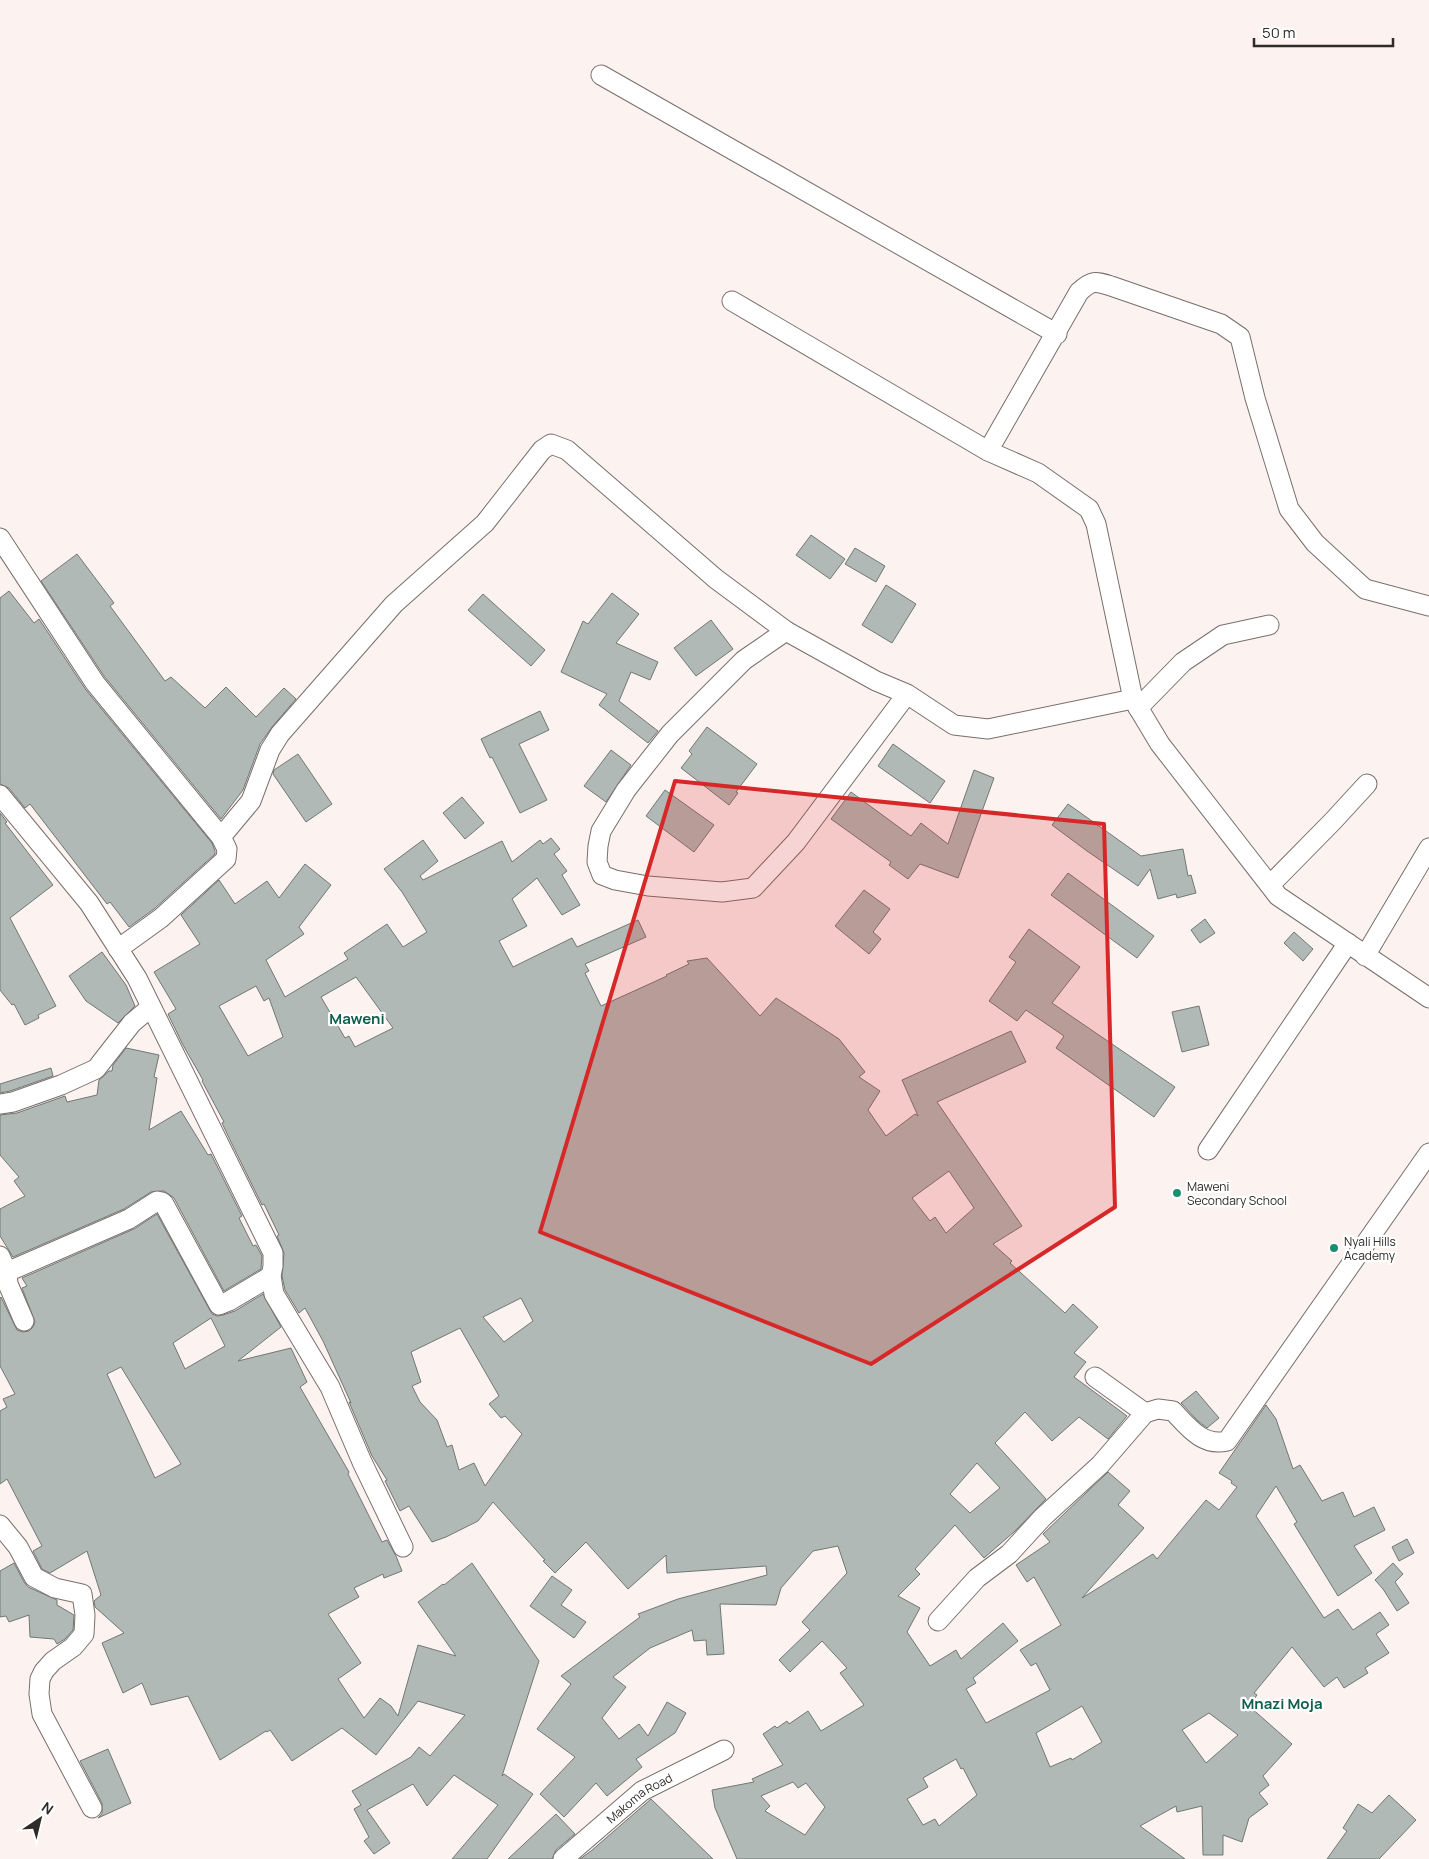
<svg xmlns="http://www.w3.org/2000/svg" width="1429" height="1859" font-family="Manrope,sans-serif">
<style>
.building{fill:#b0b9b5;stroke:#707875;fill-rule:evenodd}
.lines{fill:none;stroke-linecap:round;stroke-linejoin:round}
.minor-casing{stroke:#786f6c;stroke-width:21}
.minor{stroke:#fff;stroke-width:19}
.marked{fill:#d62828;fill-opacity:0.2;stroke:#d62828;stroke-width:4;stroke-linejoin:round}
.poi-dot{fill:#1a8e70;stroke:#fff;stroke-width:2}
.labels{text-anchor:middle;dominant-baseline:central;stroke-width:4.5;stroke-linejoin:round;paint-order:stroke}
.poi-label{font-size:12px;fill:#2e2b29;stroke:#fff;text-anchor:start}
.street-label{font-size:12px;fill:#2e2b29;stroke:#fff}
.quarter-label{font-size:15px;font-weight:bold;fill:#115f4b;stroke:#fff}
</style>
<rect width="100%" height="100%" fill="#fcf2ef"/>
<path class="building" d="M811 535 845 559 830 579 796 555Z
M855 548 885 566 876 582 845 564Z
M77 554 114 603 110 606 165 681 171 677 205 708 226 687 256 717 284 688 296 699 272 727 260 744 243 790 221 819 104 676 41 581Z
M886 585 916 604 892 643 862 625Z
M9 591 34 623 39 619 86 690 212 843 215 851V854L154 909 129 927 110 902 107 904 30 804 25 808 9 788 0 784V598Z
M612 593 639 614 616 643 658 662 650 680 631 672 619 701 658 731 648 743 599 705 607 694 561 672 583 621 588 624Z
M483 594 545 650 531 666 468 610Z
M711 620 733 649 696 676 674 648Z
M540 711 549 730 519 744 547 800 520 813 492 757 490 758 481 739Z
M707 727 757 764 736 792 738 793 729 805 681 768 692 754 689 751Z
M893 744 945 781 930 803 878 766Z
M611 750 631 765 606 802 584 786Z
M298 754 332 804 306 822 273 774 274 770Z
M974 770 994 778 958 878 920 864 908 879 889 865 891 862 831 819 851 792 911 836 921 823 948 844Z
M665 790 714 825 694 852 646 816Z
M462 797 484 823 465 839 443 813Z
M1068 804 1141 856 1183 849 1188 876 1191 875 1196 893 1177 898 1176 894 1158 899 1150 869 1138 886 1087 851 1052 825Z
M0 813 7 822 5 823 53 885 10 918 56 1006 38 1015 39 1018 25 1025 14 1004 12 1005 0 990Z
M551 838 560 849 554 854 567 871 562 875 580 905 562 915 537 878 512 899 527 926 499 941 513 967 572 938 577 947 638 920 646 937 585 964 589 971 585 973 601 1006 667 976 666 975 689 964 687 961 707 958 760 1016 776 998 839 1039 865 1072 859 1077 880 1091 868 1110 886 1136 915 1114 918 1116 902 1080 1011 1031 1026 1062 937 1102 1022 1226 993 1244 1012 1261 1010 1263 1065 1313 1073 1304 1098 1327 1074 1353 1086 1362 1074 1377 1127 1416 1108 1439 1079 1417 1052 1441 1025 1412 995 1443 1046 1499 1015 1531 984 1558 955 1525 915 1569 920 1574 898 1596 920 1608 907 1632 930 1666 956 1650 961 1659 1003 1623 1018 1641 973 1678 976 1683 966 1689 986 1723 1050 1690 1036 1663 1031 1666 1020 1650 1061 1625 1034 1577 1027 1582 1016 1565 1050 1542 1043 1534 1108 1472 1130 1491 1118 1505 1144 1528 1082 1598 1153 1554 1157 1559 1206 1500 1219 1510 1237 1487 1231 1483 1232 1481 1219 1473 1266 1405 1276 1419 1293 1469 1300 1465 1322 1501 1343 1492 1354 1517 1374 1507 1385 1530 1354 1546 1372 1573 1338 1596 1294 1524 1297 1522 1276 1486 1256 1516 1324 1618 1338 1609 1353 1630 1380 1612 1389 1625 1376 1634 1389 1653 1365 1668 1368 1673 1344 1688 1337 1677 1324 1687 1292 1647 1254 1693 1257 1695 1249 1706 1292 1744 1263 1776 1269 1785 1259 1793 1268 1804 1249 1818 1242 1842 1223 1835V1855H1203L1202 1806 1177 1812 1176 1806 1140 1826 1185 1859H737L715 1808 712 1790 754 1782 752 1779 783 1765 763 1734 775 1726 777 1728 787 1721 789 1724 808 1711 821 1731 864 1705 840 1673 847 1668 822 1641 790 1672 779 1660 810 1630 802 1622 847 1573 838 1546 813 1551 781 1588 776 1605 720 1604 724 1654 707 1655 706 1640 694 1641 692 1630 650 1648 613 1677 626 1687 602 1718 619 1739 639 1724 648 1736 667 1702 686 1713 675 1733 636 1759 642 1767 607 1796 596 1783 564 1817 540 1794 575 1757 537 1729 571 1684 561 1676 640 1617 638 1614 678 1599 767 1575 766 1566 667 1573 666 1555 628 1589 586 1542 555 1573 543 1561 545 1560 493 1502 478 1521 446 1537 432 1542 409 1506 400 1511 385 1481 387 1480 372 1456 349 1402 351 1403 323 1341 305 1308 299 1313 285 1290 282 1276 284 1253 277 1236 279 1235 264 1204 262 1205 231 1142 222 1123 224 1122 202 1081 203 1080 183 1045 168 1014 176 1009 154 972 200 944 181 915 219 880 235 904 267 881 279 898 305 864 331 885 299 927 304 934 266 960 285 997 348 959 344 953 387 924 403 947 427 932 402 892 384 869 423 840 438 861 420 876 423 880 502 841 512 862 540 840 543 844ZM356 977 393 1028 355 1047 349 1036 345 1038 321 997ZM256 986 264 1001 269 998 283 1037 248 1056 219 1006ZM949 1171 974 1208 946 1233 935 1217 930 1221 912 1198ZM521 1298 533 1321 504 1342 483 1317ZM460 1328 499 1396 489 1404 501 1418 505 1416 522 1434 485 1486 474 1463 459 1470 452 1445 447 1447 437 1420 420 1402 412 1386 421 1382 411 1352ZM977 1463 1000 1488 970 1513 950 1494ZM1082 1706 1102 1742 1072 1760 1071 1758 1050 1767 1036 1733ZM1209 1713 1238 1735 1206 1763 1182 1730ZM956 1759 961 1769 963 1768 977 1795 939 1826 935 1819 923 1825 907 1799 928 1787 923 1778ZM793 1782 798 1788 806 1783 825 1807 805 1835 765 1811 770 1806 761 1796Z
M1068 873 1154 936 1137 958 1051 895Z
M864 890 890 909 873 932 881 939 869 954 835 926Z
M1205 919 1215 933 1200 943 1191 930Z
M1029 929 1080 967 1052 1003 1175 1087 1154 1117 1056 1048 1064 1036 1026 1010 1017 1021 989 1001 1016 962 1009 957Z
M1294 932 1313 949 1303 961 1284 943Z
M102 952 126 985 135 1006 118 1023 86 1001 69 976Z
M1199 1006 1209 1045 1182 1052 1172 1012Z
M126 1048 159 1055 154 1077 157 1078 149 1130 181 1111 208 1155 211 1154 242 1216 239 1218 253 1246 256 1245 262 1256 261 1269 224 1291 174 1198 164 1191 151 1192 124 1209 13 1257 0 1236V1209L25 1196 14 1181 19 1177 0 1155V1115L17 1113 65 1096 67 1102 97 1095 99 1080 109 1071H112L113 1065Z
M51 1068 53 1076 10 1091 0 1093V1084Z
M157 1214 212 1314 217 1316 223 1315 235 1311 263 1294 281 1327 238 1361 291 1348 307 1382 300 1387 349 1472 348 1474 382 1542 387 1540 396 1556 402 1571 384 1578 383 1574 354 1588 359 1597 328 1614 361 1663 338 1679 364 1718 380 1698 391 1706 398 1716 418 1645 456 1656 418 1602 443 1584 444 1585 472 1563 539 1661 502 1776 504 1774 533 1794 487 1859H452L498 1805 454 1775 427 1806 413 1784 367 1810 390 1843 374 1854 364 1841 369 1837 354 1809 361 1805 352 1791 411 1757 419 1747 430 1756 465 1715 418 1701 376 1755 342 1728 292 1761 270 1730 267 1732 266 1731 220 1760 188 1696 151 1705 142 1683 123 1693 102 1643 124 1633 95 1607 94 1601 101 1595 87 1551 50 1573 42 1569 33 1551 42 1546 7 1479 0 1484V1411L7 1407 3 1399 15 1394 0 1366V1298L1 1297 17 1330 23 1332 29 1331 33 1327 35 1322 22 1288 27 1286 22 1278 134 1229ZM211 1318 225 1346 185 1369 173 1343ZM121 1367 181 1464 155 1478 107 1374Z
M1196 1391 1219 1418 1207 1428 1198 1421 1181 1403Z
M1407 1539 1414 1553 1399 1561 1392 1547Z
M14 1563 24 1582 28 1587 57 1600V1605L74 1615 73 1630 65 1639 57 1644 54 1639 30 1637 29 1615 9 1622 6 1616 0 1617V1571Z
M1393 1563 1403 1574 1395 1582 1409 1603 1397 1611 1383 1589 1375 1580Z
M552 1576 572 1590 561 1605 586 1622 574 1638 530 1606Z
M108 1749 131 1803 98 1818 102 1814V1803L80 1761Z
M1389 1795 1416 1820 1379 1859H1327L1347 1831 1343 1828 1358 1804 1372 1813Z
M651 1799 713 1859H580L591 1851Z
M556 1814 575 1834 556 1850 552 1859H508Z"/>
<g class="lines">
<g class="minor-casing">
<g id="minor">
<path d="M601 75 1057 334"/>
<path d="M732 301 988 451 1038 473 1089 509 1096 524 1133 699 1160 744 1278 896 1429 998"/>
<path d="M988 451 1079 292C1092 280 1095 281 1111 286L1221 324 1240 337 1255 398 1289 509 1315 543 1365 589 1429 606"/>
<path d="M0 538 95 683 221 837 227 849 226 859 161 918 118 949"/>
<path d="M907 694 796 842 753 888 722 892 648 886 615 880 602 875 597 862 598 846 601 831 626 790 670 734 744 660 786 631 876 681 907 694 954 725 988 729 1133 699"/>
<path d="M1138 708 1183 662 1223 635 1269 625"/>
<path d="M0 795 89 903 137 978 273 1253V1266L271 1276 274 1294 330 1387 362 1462 403 1547"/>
<path d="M221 837 251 801 270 750 280 734 394 604 485 523 542 450 551 444 567 450 716 579 786 631"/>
<path d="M1270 885 1333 821 1367 784"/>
<path d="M1365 956 1429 848"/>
<path d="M0 1104 13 1102 61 1085 96 1069 132 1023 151 1007"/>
<path d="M1208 1150 1348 943"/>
<path d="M0 1256 7 1272 8 1284 24 1321"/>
<path d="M7 1272 129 1219 157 1201 162 1202 164 1204 219 1305 229 1301 271 1276"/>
<path d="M1095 1377 1145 1413 1158 1409 1173 1411C1188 1427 1203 1447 1227 1441L1429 1153"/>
<path d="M0 1525 18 1547 34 1577 55 1588 82 1594 85 1615 84 1634 73 1647 53 1661 44 1671 40 1679 39 1694 42 1714 92 1808"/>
<path d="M938 1621 977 1578 1009 1554 1043 1517 1100 1465 1145 1413"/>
<path id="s1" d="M563 1859 642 1791 724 1750"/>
</g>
</g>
<use href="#minor" class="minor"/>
</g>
<path class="marked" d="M675 781 1104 824 1115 1207 871 1364 540 1232Z"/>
<g class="poi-dot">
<circle cx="1177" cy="1193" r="5"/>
<circle cx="1334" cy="1248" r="5"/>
</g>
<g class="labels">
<g class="poi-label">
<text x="1187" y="1186">Maweni<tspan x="1187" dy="14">Secondary School</tspan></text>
<text x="1344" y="1241">Nyali Hills<tspan x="1344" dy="14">Academy</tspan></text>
</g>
<g class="street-label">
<text stroke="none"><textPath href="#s1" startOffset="98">Makoma Road</textPath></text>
</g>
<g class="quarter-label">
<text x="357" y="1018">Maweni</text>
<text x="1282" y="1703">Mnazi Moja</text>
</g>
</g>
<g transform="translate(40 1819) rotate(35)" stroke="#ffffff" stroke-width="4" paint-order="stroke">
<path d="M0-4L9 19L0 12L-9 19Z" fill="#2e2b29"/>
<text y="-8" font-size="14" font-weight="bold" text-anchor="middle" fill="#2e2b29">N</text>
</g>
<path d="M1254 38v8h139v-8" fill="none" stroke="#2e2b29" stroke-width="2.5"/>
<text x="1262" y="38" font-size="15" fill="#2e2b29" stroke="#ffffff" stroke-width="4" paint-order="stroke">50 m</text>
</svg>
